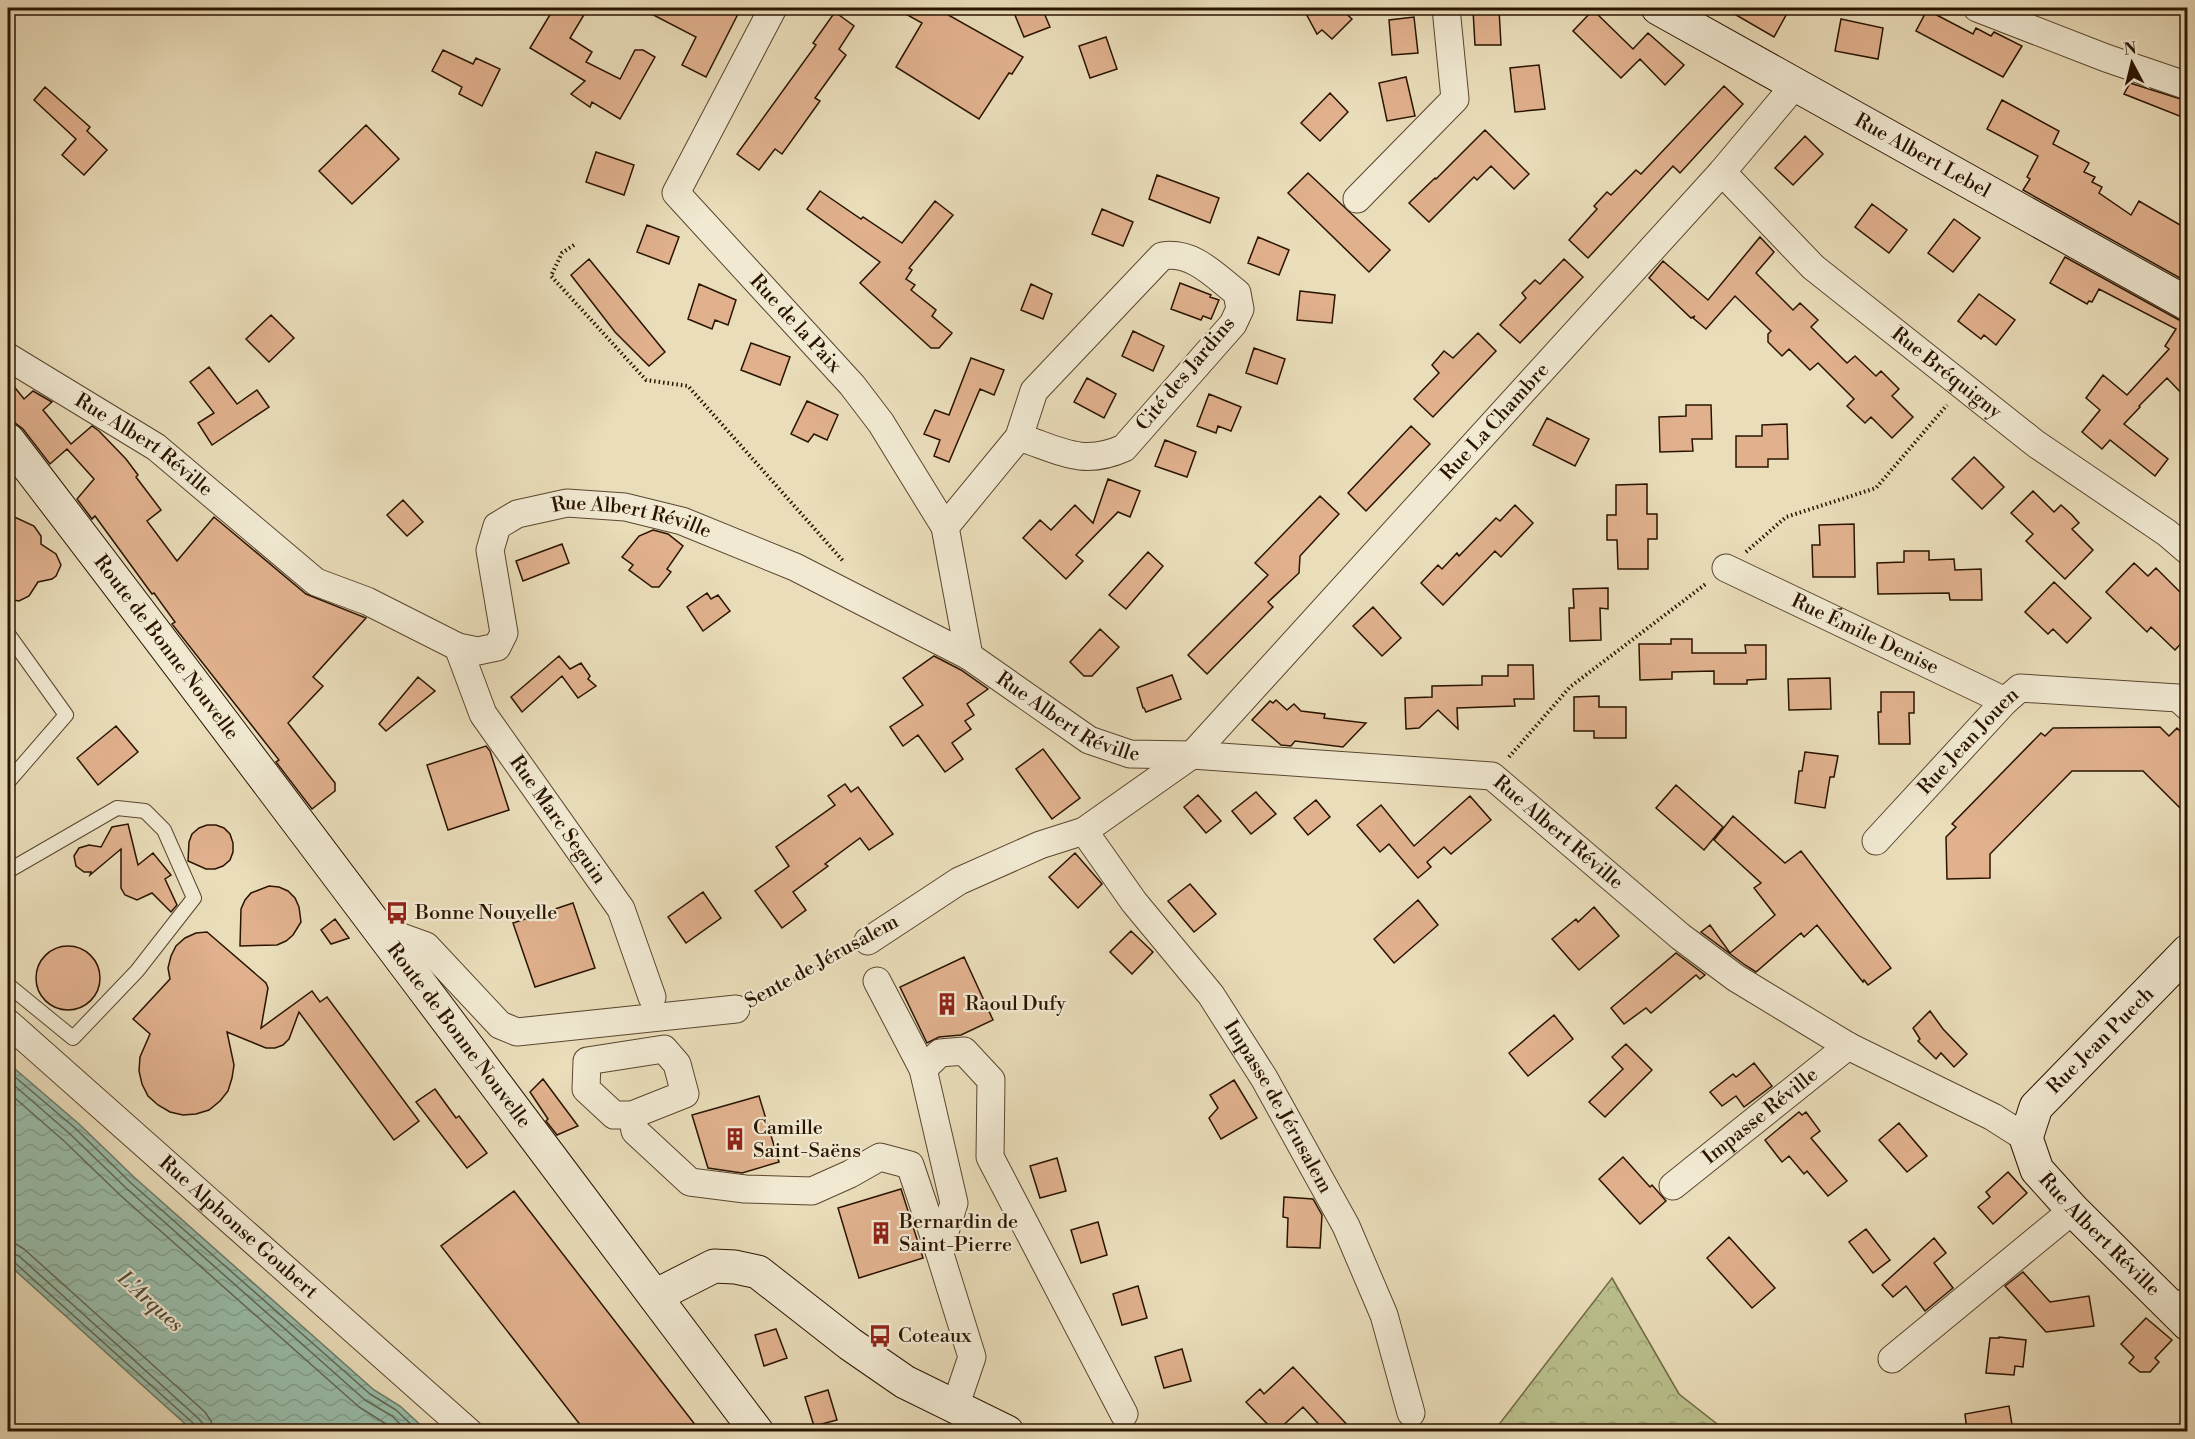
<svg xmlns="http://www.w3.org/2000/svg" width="2195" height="1439" font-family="'Libre Bodoni',serif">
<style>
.forest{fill:url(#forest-crowns);stroke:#726a46;stroke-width:1.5}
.water{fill:url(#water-waves);stroke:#6d7966;stroke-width:1.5}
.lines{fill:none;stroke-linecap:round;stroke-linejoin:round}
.shore{stroke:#626855;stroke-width:1.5}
.building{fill:#e1b18e;stroke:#2a1400;stroke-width:1.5}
.lane-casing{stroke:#5a462e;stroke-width:16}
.street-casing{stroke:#5a462e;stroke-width:29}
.secondary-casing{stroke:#2a1400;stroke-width:35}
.path{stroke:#2a1400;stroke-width:4;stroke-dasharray:1.5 3;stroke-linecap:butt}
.lane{stroke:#f1e9d2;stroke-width:14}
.street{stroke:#f1e9d2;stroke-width:27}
.secondary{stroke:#f1e9d2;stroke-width:33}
.labels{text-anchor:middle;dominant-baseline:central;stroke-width:4.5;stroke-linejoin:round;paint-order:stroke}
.street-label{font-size:20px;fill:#2a1400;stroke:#f1e9d2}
.poi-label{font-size:20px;fill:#2a1400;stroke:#f1e9d2;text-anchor:start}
.water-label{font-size:21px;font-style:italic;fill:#514f3c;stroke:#f1e9d2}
</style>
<defs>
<pattern id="forest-crowns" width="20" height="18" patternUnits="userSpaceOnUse" patternTransform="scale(1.5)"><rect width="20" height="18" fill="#bac08d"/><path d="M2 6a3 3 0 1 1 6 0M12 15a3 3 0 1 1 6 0" fill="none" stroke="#a0a478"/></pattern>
<pattern id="water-waves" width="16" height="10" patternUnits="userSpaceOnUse" patternTransform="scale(1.5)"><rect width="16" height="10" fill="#99bdaa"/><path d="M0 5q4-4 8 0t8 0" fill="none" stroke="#84a290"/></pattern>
</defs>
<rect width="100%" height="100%" fill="#eaddba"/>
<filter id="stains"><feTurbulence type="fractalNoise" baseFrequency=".00333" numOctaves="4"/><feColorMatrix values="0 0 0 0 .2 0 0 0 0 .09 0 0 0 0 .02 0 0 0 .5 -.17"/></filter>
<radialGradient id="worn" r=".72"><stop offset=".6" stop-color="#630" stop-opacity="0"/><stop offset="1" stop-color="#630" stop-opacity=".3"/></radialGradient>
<path class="forest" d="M1612 1278 1679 1394 1726 1431H1494Z"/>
<path class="water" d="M8 1063 79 1124 135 1178 374 1390 400 1406 427 1431H193L8 1264Z"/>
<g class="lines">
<path class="shore" d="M8 1071 75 1128 131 1183 370 1394 396 1410 419 1432
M8 1080 70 1134 126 1188 365 1400 392 1416 408 1432
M8 1092 64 1141 120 1195 359 1407 386 1424 395 1432
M8 1243 16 1244 24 1249 205 1412 211 1421 213 1432
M8 1252 19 1256 199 1419 203 1424 204 1432
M8 1260 14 1262 194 1424 197 1432"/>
</g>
<path class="building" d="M554 8H588L570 38 592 52 586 62 620 79 635 50H643L655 57 620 119 592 102 590 107 571 94 585 81 530 48Z
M640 8H741L706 77 682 65 696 37Z
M895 8H936L1023 57 1012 74 1009 73 979 119 896 67 922 23Z
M1012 8H1042L1050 27 1024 37Z
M1303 8H1340L1352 19 1332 39 1322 30 1317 34Z
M1724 8H1790L1774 37Z
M1499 9 1501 45H1475L1473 10Z
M1593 10 1633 49 1648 33 1684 65 1665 85 1640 59 1621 78 1573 31Z
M1927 10 1973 34 1976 28 1991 36 1994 32 2022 46 2003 77 1916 31Z
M835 12 854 26 839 49 846 55 815 98 820 101 782 154 775 149 759 170 737 154 816 45 813 43Z
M1414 17 1418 53 1392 55 1389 20Z
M1841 19 1883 28 1878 59 1835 51Z
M1106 37 1117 69 1090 78 1079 46Z
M443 50 473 64 476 58 500 69 482 106 459 94 462 87 432 71Z
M1539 65 1545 109 1515 112 1510 68Z
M1406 77 1415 116 1387 121 1379 83Z
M2130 83 2187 101V119L2124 94Z
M1724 86 1743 104 1680 173 1673 166 1588 258 1569 240 1597 209 1594 206 1607 192 1611 195 1636 170 1641 174Z
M45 87 90 127 87 131 107 150 84 175 62 155 76 139 34 100Z
M1330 93 1348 112 1320 141 1301 123Z
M2002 100 2059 131 2053 144 2089 163 2084 172 2095 177 2092 182 2102 187 2099 193 2131 215 2139 201 2187 229V247L2181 258 2187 263V282L2023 190 2030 179 2027 177 2038 156 1987 129Z
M366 125 399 159 352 204 319 171Z
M1485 130 1529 174 1514 189 1491 166 1477 180 1474 177 1429 222 1409 203 1435 178 1436 179Z
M1805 136 1823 154 1793 185 1775 168Z
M596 152 634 165 624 195 586 182Z
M1308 173 1390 250 1369 272 1288 193Z
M1157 175 1219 198 1210 223 1149 199Z
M820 191 861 219 863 217 902 243 935 201 953 215 909 268 912 270 906 279 915 285 911 290 936 310 932 316 952 333 939 348H931L860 283 880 262 807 209Z
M1872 204 1907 230 1889 253 1855 227Z
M1102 209 1133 222 1123 246 1092 234Z
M1954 219 1980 238 1953 272 1928 253Z
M647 225 679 237 669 264 637 252Z
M1258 237 1289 250 1279 275 1248 263Z
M1760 237 1774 252 1756 273 1793 310 1800 303 1818 320 1811 327 1847 363 1855 356 1876 376 1881 371 1899 389 1892 396 1913 417 1892 438 1871 417 1865 423 1847 406 1854 399 1818 363 1810 370 1789 349 1782 356 1768 342V334L1771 331 1735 296 1706 329 1693 318 1695 316 1691 318 1649 278 1663 261 1708 300Z
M2065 257 2179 320 2187 323V399L2167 378 2139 406 2140 407 2124 424 2168 459 2155 476 2110 440 2102 449 2082 432 2100 410 2086 398 2103 375 2127 395 2169 349 2165 346 2176 329 2099 289 2092 302 2089 301 2087 304 2050 283Z
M589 259 665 352 649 366 615 332 571 275Z
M1564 259 1583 277 1520 343 1500 325 1526 298 1522 293 1535 280 1540 284Z
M1180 283 1211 295 1210 297 1219 300 1211 319 1203 316 1201 320 1171 309Z
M699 284 736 300 728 325 715 320 712 329 688 319Z
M1031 284 1052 294 1043 319 1021 310Z
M1300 291 1335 295 1332 323 1297 320Z
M1979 294 2015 320 1996 345 1984 335 1981 339 1958 321Z
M271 315 294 338 269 362 246 339Z
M1133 331 1164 346 1153 371 1122 356Z
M1478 333 1496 351 1433 417 1414 399 1439 373 1432 365 1444 351 1453 358Z
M751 343 790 357 780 385 741 370Z
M1254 348 1285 359 1277 384 1246 373Z
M971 358 1004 370 994 395 980 389 949 462 934 456 940 440 924 434 935 410 949 415Z
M209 367 237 404 257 390 269 407 212 445 198 423 214 413 190 382Z
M1087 378 1116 394 1104 418 1074 402Z
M8 379 24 399 33 391 52 402 43 410 71 444 92 426 99 431 126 459 138 475 136 477 161 510 147 521 177 561 214 517 306 594 366 618 313 677 323 686 288 723 335 783V791L312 809 276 762 279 760 172 624 175 622 154 593 152 594 95 516 92 519 77 499 94 479 67 449 50 464 23 429 14 422 8 414Z
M1209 394 1241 407 1231 431 1218 426 1216 433 1197 426Z
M807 401 838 415 827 440 814 434 808 442 791 434Z
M1686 405H1711L1712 439H1692L1693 451 1660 452 1659 417 1686 416Z
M1547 418 1589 439 1575 466 1533 445Z
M1787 424 1788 459H1768V467H1736V436H1762V425Z
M1411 426 1430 444 1366 511 1348 493Z
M1165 440 1196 452 1187 477 1155 466Z
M1974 457 2004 487 1982 509 1952 479Z
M1108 479 1140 491 1130 517 1118 512 1076 555 1083 561 1066 579 1023 538 1040 520 1051 530 1075 505 1093 523Z
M1647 484V514H1657V539H1648V569H1618L1617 540H1607V515H1616V485Z
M2033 491 2054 512 2061 505 2072 515 2079 523 2072 529 2093 550 2065 579 2026 541 2033 534 2011 513Z
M1320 496 1339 514 1300 556 1299 573 1268 602 1273 607 1207 674 1188 655 1268 575 1255 563Z
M403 500 423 522 407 536 387 515Z
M1515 505 1533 523 1501 557 1495 551 1443 605 1421 583 1438 565 1442 569 1457 553 1459 556 1496 518 1500 521Z
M8 514 34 526 41 536V544L56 554 61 565 56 576 52 579 38 582 29 596 19 601 8 599Z
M1854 524 1855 577H1813L1812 545H1820L1819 525Z
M653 530 668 534 683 546 667 569 671 572 659 587H652L629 570 633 565 622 557 639 536Z
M562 544 569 563 523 581 516 561Z
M1904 551H1929V560L1954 559 1955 570 1981 569 1982 600H1950L1949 593 1878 594 1877 563 1904 562Z
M1148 552 1163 566 1126 609 1109 595Z
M2134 563 2148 576 2156 568 2187 599V637L2175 650 2151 627 2147 632 2106 592Z
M2054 582 2091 618 2067 643 2053 629 2048 634 2025 612Z
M1608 588V609L1600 608 1601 640 1570 641 1569 608H1574L1573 589Z
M707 593 711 599 718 595 730 611 703 631 687 607Z
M1373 607 1401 638 1382 656 1353 626Z
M1100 629 1119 647 1092 676H1084L1070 662Z
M1671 639H1692V653H1746L1745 645H1766V679L1747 680V684H1714V671L1672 672V679L1640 680 1639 644H1671Z
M559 656 570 669 581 663 590 676 588 679 596 686 578 698 562 676 522 712 511 697Z
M934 656 961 670 988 689 967 704 974 715 965 721 971 729 952 743 963 759 945 772 918 735 903 746 890 727 923 705 903 678Z
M1508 665H1533L1534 699H1514L1515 706 1457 708 1458 729 1438 710 1419 728 1406 729 1405 698 1432 697V686L1482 685V676H1508Z
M1172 675 1181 699 1146 712 1144 708H1143L1137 688Z
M418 677 435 691 386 731 379 724Z
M1830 678 1831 709 1789 710 1788 679Z
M1881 692H1914V713H1909L1910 744H1879L1878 712H1881Z
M1599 696V707H1626V738H1594V731H1574V697Z
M1276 700 1287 710 1294 704 1301 711 1325 714 1324 718 1366 723 1343 747 1295 741 1291 746 1281 745 1252 720 1270 701 1273 703Z
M116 726 138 752 98 785 77 758Z
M2160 727 2169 736 2177 728 2187 738V815L2143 771H2072L1990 854V878L1947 879 1946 837 1956 827 1952 824 2041 733 2045 736 2053 728Z
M486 746 490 751 509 810 448 830 427 765Z
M1043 749 1080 798 1052 819 1016 769Z
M1805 752 1838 756 1834 777H1830L1825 808 1795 803 1799 771H1802Z
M845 784 851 792 858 787 893 834 869 850 860 838 825 864 828 866 793 892 806 910 782 928 755 891 789 866 776 847 835 805 828 796Z
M1676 785 1723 827 1704 850 1656 808Z
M1256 792 1276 814 1251 834 1232 811Z
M1198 795 1221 821 1206 833 1184 807Z
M1470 796 1491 820 1451 854 1444 847 1427 862 1431 867 1418 878 1389 844 1380 852 1357 825 1381 805 1414 846Z
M1316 800 1330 817 1308 835 1294 818Z
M1733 816 1785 863 1801 851 1891 968 1868 985 1864 980 1863 982 1817 925 1804 937 1801 933 1756 972 1745 965 1701 932 1710 925 1730 953 1775 915 1754 888 1761 883 1714 840Z
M128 824 138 865 153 853 171 875 165 879 177 905 171 912 152 893 137 900 125 895 121 888V849L90 875 91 872H84L76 866 74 856 79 848 89 845 101 847 112 827Z
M207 825H216L224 828 230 834 233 843V852L230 860 223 866 215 869H206L188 861 189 842 192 834 199 828Z
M1075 853 1102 884 1078 908 1049 877Z
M1190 884 1216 914 1194 932 1168 901Z
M269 886 279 887 288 891 295 898 299 907 301 922 293 935 286 941 277 945 240 946 241 909 245 900 251 893Z
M703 892 721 918 686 943 668 917Z
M1418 900 1438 925 1394 963 1374 939Z
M573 903 595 968 535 987 513 923Z
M1594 907 1619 936 1579 970 1552 939 1576 919 1578 922Z
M335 919 349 938 331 944 321 930Z
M1131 931 1153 952 1132 974 1110 952Z
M207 932 266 983 268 988 261 1028 312 991 320 1002 327 997 419 1121 394 1140 299 1012 289 1039 283 1045 275 1048H266L227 1032 234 1065 232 1078 228 1091 220 1101 209 1110 196 1114 183 1115 170 1112 158 1105 148 1096 142 1084 139 1071 140 1057 150 1034 133 1019 170 979 168 968 171 956 176 946 185 938 196 933Z
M36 978a32 32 0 1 1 64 0a32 32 0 1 1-64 0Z
M1676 953 1705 975 1700 979 1696 975 1651 1013 1646 1008 1624 1024 1611 1008Z
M964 957 993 1020 961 1035 939 1037 927 1043 900 987Z
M1930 1011 1943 1029 1967 1054 1954 1067 1941 1053 1936 1059 1918 1041 1920 1039 1913 1028Z
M1554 1015 1573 1039 1528 1076 1509 1053Z
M1626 1044 1652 1070 1605 1117 1589 1102 1623 1069 1612 1057Z
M1754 1063 1772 1086 1744 1107 1736 1096 1722 1106 1710 1092 1733 1074 1736 1077Z
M543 1079 578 1126 557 1135 546 1121 548 1119 530 1092Z
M1234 1080 1257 1118 1221 1139 1209 1118 1218 1108 1210 1095Z
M435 1089 456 1118 459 1116 487 1153 467 1168 416 1102Z
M759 1096 779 1162 742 1173 708 1168 692 1115Z
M1799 1112 1802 1115 1806 1112 1820 1131 1811 1138 1847 1181 1828 1196 1807 1171 1804 1174 1789 1156 1782 1162 1765 1140Z
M1899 1123 1927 1156 1907 1172 1879 1140Z
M1623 1157 1650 1187 1652 1185 1666 1201 1640 1224 1599 1179Z
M1057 1158 1066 1191 1040 1198 1030 1166Z
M2008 1172 2027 1193 1993 1224 1978 1207 1990 1197 1986 1192Z
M901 1189 923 1258 859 1278 838 1208Z
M514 1191 700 1431H585L441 1246Z
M1284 1197 1313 1199 1322 1215 1320 1248 1287 1247 1288 1218 1283 1217Z
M1098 1222 1107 1255 1081 1263 1071 1230Z
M1866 1229 1890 1260 1873 1273 1849 1242Z
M1729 1237 1775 1288 1752 1308 1707 1258Z
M1934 1238 1946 1253 1934 1263 1953 1288 1925 1311 1906 1286 1893 1297 1882 1285Z
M2023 1272 2050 1302 2089 1296 2094 1326 2046 1332 2005 1286Z
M1138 1286 1147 1318 1122 1325 1113 1294Z
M2146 1318 2172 1340 2155 1358 2159 1362 2150 1372H2140L2129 1363 2134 1357 2121 1344Z
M776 1329 787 1358 764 1366 755 1335Z
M1999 1337 2026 1340 2023 1367 2015 1366 2014 1375 1986 1373 1990 1338H1999Z
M1182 1349 1191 1381 1164 1388 1155 1357Z
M1293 1367 1353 1431H1325L1303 1407 1277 1431H1274L1246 1402 1260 1389 1264 1394Z
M828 1390 837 1420 814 1426 805 1397Z
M2009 1406 2013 1431H1967L1965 1414Z"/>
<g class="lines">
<g class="lane-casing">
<path id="lane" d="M8 634 66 715 8 782
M8 871 117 808 145 811 164 830 194 898 137 971 73 1038 8 985
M2170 1307 2188 1292"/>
</g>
<g class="street-casing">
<g id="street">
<path id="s1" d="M773 8 676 193 852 385 881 423 945 527 969 656"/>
<path d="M1977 8 2106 58 2188 86"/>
<path id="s2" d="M1722 172 1813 267 2036 444 2167 533 2188 551"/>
<path d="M1357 199 1455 99 1446 8"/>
<path id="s3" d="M8 357 156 447 316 582 367 601 458 647 478 651 497 647 504 633 490 550 497 526 517 514 567 503 625 507 682 521 795 567 969 656 1089 740 1130 754 1192 755 1492 776 1681 937 1736 978 1848 1046 1993 1117 2026 1138"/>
<path d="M945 527 1019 437 1034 391 1162 256C1193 251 1214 275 1237 293L1240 309 1233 324 1124 448C1082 467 1059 450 1019 437"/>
<path id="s4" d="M1726 568 2005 701"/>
<path id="s5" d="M458 647 483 714 621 909 652 997"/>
<path id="s6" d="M1084 831 1134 902 1211 995 1264 1078 1346 1226 1384 1315 1411 1413"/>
<path id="s7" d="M1876 841 2005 701 2020 688 2178 698 2188 707"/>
<path d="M376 928 426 946 500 1025 517 1032 736 1009"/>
<path id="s8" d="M868 941 959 881 1040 845 1084 831 1192 755 1722 172 1795 85"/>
<path d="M877 981 923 1069"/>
<path id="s9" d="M8 1023 469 1432"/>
<path d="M632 1115H614L586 1089 587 1061 664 1049 677 1064 685 1094 632 1115 635 1131 690 1182 745 1189 812 1191 850 1174 880 1157 910 1165 939 1251"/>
<path id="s10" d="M1673 1186 1848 1046"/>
<path d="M1892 1359 2073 1210"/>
<path d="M955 1407 972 1357 939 1251 954 1203 923 1069 940 1053 964 1051 991 1080 990 1157 1124 1414"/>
</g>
</g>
<g class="secondary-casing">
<g id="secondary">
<path id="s11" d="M1658 8 2188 304"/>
<path id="s12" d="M8 440C260 768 507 1101 757 1432"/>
<path id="s13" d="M2188 951 2036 1107 2026 1138 2037 1170 2073 1210 2188 1324"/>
<path d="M655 1296 714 1266 735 1267 758 1272 850 1344 905 1382 1007 1432"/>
</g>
</g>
<path class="path" d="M574 245 562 253 551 276 646 380 688 386 844 562
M1746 552 1786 517 1876 488 1947 405
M1509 757 1570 687 1707 583
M758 998 847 952"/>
<use href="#lane" class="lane"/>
<use href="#street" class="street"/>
<use href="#secondary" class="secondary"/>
</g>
<defs>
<g id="bus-bare" transform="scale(1.8)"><path d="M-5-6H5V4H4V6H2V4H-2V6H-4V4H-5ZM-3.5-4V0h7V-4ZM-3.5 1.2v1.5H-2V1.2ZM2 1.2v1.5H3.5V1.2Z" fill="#8f2418" stroke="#f1e9d2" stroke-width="2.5" paint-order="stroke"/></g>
<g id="building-bare" transform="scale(1.8)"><path d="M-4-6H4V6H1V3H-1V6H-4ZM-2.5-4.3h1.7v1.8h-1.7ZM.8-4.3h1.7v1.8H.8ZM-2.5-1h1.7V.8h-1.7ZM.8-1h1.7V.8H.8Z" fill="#8f2418" stroke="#f1e9d2" stroke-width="2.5" paint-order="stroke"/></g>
</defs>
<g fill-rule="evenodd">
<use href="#bus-bare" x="397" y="913"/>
<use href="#building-bare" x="947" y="1004"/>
<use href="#building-bare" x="735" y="1139"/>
<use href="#building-bare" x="881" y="1233"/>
<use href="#bus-bare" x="880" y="1336"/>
</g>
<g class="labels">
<g class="street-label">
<text stroke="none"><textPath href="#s11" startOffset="303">Rue Albert Lebel</textPath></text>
<text stroke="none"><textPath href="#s1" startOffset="386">Rue de la Paix</textPath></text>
<text stroke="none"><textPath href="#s2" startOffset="302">Rue Bréquigny</textPath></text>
<text transform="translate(1186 374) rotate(-50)">Cité des Jardins</text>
<text stroke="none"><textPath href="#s8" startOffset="826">Rue La Chambre</textPath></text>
<text stroke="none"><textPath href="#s3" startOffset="162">Rue Albert Réville</textPath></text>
<text stroke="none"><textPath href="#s3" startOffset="844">Rue Albert Réville</textPath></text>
<text stroke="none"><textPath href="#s4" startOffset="154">Rue Émile Denise</textPath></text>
<text stroke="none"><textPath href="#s12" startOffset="261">Route de Bonne Nouvelle</textPath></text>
<text stroke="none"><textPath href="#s3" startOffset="1330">Rue Albert Réville</textPath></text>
<text stroke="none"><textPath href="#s7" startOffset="136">Rue Jean Jouen</textPath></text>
<text stroke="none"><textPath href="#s5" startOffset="201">Rue Marc Seguin</textPath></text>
<text stroke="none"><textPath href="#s3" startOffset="1852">Rue Albert Réville</textPath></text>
<text transform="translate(822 962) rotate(-29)">Sente de Jérusalem</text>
<text stroke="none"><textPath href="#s12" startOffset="747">Route de Bonne Nouvelle</textPath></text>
<text transform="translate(2101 1041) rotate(-45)">Rue Jean Puech</text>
<text stroke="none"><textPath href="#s6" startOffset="338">Impasse de Jérusalem</textPath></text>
<text stroke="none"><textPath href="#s10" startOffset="112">Impasse Réville</textPath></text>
<text stroke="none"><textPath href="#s9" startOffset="308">Rue Alphonse Goubert</textPath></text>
<text stroke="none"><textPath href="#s13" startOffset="374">Rue Albert Réville</textPath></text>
</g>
<g class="poi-label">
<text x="415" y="913">Bonne Nouvelle</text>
<text x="965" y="1004">Raoul Dufy</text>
<text x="753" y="1128">Camille<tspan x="753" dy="23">Saint-Saëns</tspan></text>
<text x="899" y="1222">Bernardin de<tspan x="899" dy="23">Saint-Pierre</tspan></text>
<text x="898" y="1336">Coteaux</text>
</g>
<g class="water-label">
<text transform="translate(150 1302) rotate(42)">L'Arques</text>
</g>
</g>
<rect width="2195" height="1439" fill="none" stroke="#eaddba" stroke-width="30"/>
<rect x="9" y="9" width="2177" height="1421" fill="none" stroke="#2a1400" stroke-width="3"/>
<rect x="15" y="15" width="2165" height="1409" fill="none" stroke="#2a1400" stroke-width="1.5"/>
<g transform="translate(2132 63) rotate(353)" stroke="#f1e9d2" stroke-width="4.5" paint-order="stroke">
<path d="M0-4.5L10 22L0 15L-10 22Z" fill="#2a1400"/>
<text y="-9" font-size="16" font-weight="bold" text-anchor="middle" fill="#2a1400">N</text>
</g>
<rect width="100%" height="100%" filter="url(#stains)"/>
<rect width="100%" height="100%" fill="url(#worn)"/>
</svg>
